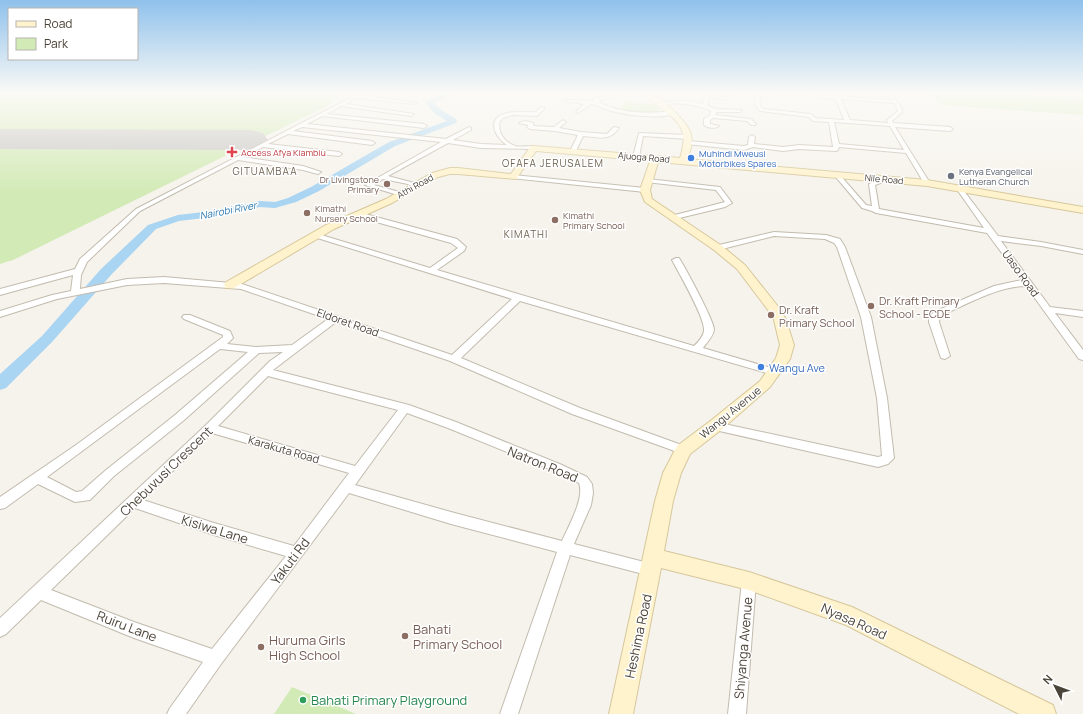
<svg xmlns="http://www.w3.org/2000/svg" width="1083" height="714" font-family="Manrope,sans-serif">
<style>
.green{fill:#d2eab5}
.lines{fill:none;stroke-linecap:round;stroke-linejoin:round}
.river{fill:#a9d4f2;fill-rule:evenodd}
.runway{fill:#c8c6c3;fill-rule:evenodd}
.street-casing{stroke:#c2bbae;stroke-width:2}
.secondary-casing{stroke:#d6c79b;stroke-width:2}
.street{fill:#fff;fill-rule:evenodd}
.secondary{fill:#fff3cd;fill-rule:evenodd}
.health-dot{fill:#e0444e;stroke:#fff;stroke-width:1.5}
.shop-dot{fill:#3f7fe0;stroke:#fff;stroke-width:1.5}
.worship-dot{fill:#6b7280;stroke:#fff;stroke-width:1.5}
.education-dot{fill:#8d6e63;stroke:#fff;stroke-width:1.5}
.leisure-dot{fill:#2e9e5b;stroke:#fff;stroke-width:1.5}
.labels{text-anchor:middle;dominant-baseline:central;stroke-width:3;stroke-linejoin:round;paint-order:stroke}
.far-health-label{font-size:9px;fill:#be3a42;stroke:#fff;text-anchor:start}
.far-shop-label{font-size:9px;fill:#366cbe;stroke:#fff;text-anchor:start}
.far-street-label{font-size:9px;fill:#4b4439;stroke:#fff}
.far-worship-label{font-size:9px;fill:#5b616d;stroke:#fff;text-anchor:start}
.far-education-label{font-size:9px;fill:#785e54;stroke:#fff;text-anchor:start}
.far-neighbourhood-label{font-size:10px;letter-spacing:1px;fill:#6e6250;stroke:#fff}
.far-water-label{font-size:10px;font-style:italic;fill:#2e7ab2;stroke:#fff}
.street-label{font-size:11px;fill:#4b4439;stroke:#fff}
.education-label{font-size:11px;fill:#785e54;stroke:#fff;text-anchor:start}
.shop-label{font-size:11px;fill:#366cbe;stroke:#fff;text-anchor:start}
.near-street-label{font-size:13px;fill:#4b4439;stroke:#fff}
.near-education-label{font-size:13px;fill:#785e54;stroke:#fff;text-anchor:start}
.near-leisure-label{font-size:13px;fill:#27864d;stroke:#fff;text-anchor:start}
</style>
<rect width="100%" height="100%" fill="#f6f3ec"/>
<path class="green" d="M0 94H338L331 104 13 260 0 264Z
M931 94H1003L1083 99V115L940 105Z
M624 102 660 104 657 114 620 111Z
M292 687 356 714H274Z"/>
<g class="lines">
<path class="river" d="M441 94H452L434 103 440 109 456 119 457 121 456 123 395 146 319 191 296 202 275 208 260 207 212 217 179 221 156 229 111 275 52 342 6 388 0 390V374L42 336 101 269 148 225 178 215 212 211 260 201 275 202 288 198 311 187 389 142 447 121 434 113 425 102Z"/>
<path class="runway" d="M0 129 251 130 263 133 268 140 263 147 251 150 0 149Z"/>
<g class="street-casing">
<path id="street" d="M355 94 417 103 415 104 356 98 346 104 414 114 411 116 341 106 327 114 424 124 427 126 424 128 322 116 307 124 446 139 469 127 471 128V130L453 140 481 144 507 145C494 136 486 118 507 113 516 111 526 113 536 112L541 107 545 108 537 116 513 115 503 118 500 121C497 132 504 142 515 146 522 148 531 144 537 148L536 149 481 148 448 143 388 176 418 184V186L383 179 374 185 403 193 404 194 401 196 365 185 441 142 302 127 293 131 372 141 375 143 372 145 288 134 268 144 339 152 342 154 339 156 263 147 243 157 303 166 321 172 318 174 303 170 238 160 140 211 87 262 81 275 80 289 127 279 164 277 242 284 452 355 512 299 311 236 312 234H318L430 268 458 248 451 243 355 216 354 214 358 212 457 239 466 247 464 251 437 270 694 346C698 342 704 336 704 330 705 318 679 273 672 260L676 258H679C686 269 713 319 714 329 714 336 706 343 703 348L778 370 779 372 778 374H770L520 301 461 358 580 408 687 447 689 450 687 453 683 454 572 414 450 361 336 322 273 370 409 405 456 422 562 465 587 477 592 484 593 493 591 505 574 544 656 565 658 570 656 575 651 576 570 555 518 714H500L557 552 451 524 349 493 221 664 186 714H167L170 708 203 662 134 638 41 600 6 634 0 637V618L206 425 270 361 283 352 259 353 183 421 114 476 90 500 75 502 38 484 5 508 0 509V497L76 445 223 337V335L184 319 182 317 184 315H190L230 331 233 338 227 344 256 347 292 345 328 319 241 289 164 283 127 285 57 299 0 317V311L52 295 71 291 73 275 0 295V289L75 269 80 259 136 209 350 98ZM220 349 248 352 175 415 106 470 82 491 76 492 47 477ZM268 376 398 410 355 466 218 426ZM407 413 448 428 554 471 579 483C585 498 568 527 562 541L451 512 355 485ZM212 433 349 473 294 546 214 523 143 500ZM135 508 214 535 286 556 212 649 134 622 51 590Z
M615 94H621L616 97 599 100V102C621 114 647 114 672 111L675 113C662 120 626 115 612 111 604 109 598 105 591 104L578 113 576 112 584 104 563 101 565 100 594 101 595 98Z
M755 94H780L774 97H759L760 106 763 109 811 114 815 118 844 120 836 99 789 94H812L892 100 888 94H892L902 109V112L892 121 893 123 950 127 953 129 950 131 895 127 930 183 927 185 924 183 906 153 839 147 838 150 836 151 799 149 783 151 753 147 744 150 686 144V142L688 141 744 146 748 145 749 137 752 135 755 137 754 144 783 147 799 145 833 147 829 122 813 121 809 117 760 111 756 106ZM841 99 894 103 898 111 887 120 888 123 850 120ZM834 122 890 126 904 150 839 144Z
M728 95 732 96 731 99 709 98 707 105 715 109 742 110 740 112H716L715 115 751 119 756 124 755 125H751L747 121 713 118 710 120V124L719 126C716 129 707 128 704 125V119L710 115 711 111C694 103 677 103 659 104L657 103 659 102 687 101 703 104 704 98 706 96 727 97Z
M563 120 566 122 559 128 581 132 607 134 614 127 619 128C609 142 598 137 583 136L576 151 573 153 570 151 578 135 555 131 530 129 527 127 528 125 519 123C523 120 531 121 534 124L533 126 554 127Z
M639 133 688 135 691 137 688 139 643 136 639 157 636 159 633 157Z
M835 174H839L866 205 872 206 869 184 876 181V179L879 177 881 178 883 182 875 185 879 209 984 228 956 188 961 187 998 236 1041 242 1083 250V254L1041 246 1001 241 1050 307 1083 311V317L1055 313 1083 350V360L1079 359 1026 286C998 286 966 305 940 316L939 322 950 356 945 359 941 358 929 322V317L934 312 994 286 1022 280 987 233 876 213 872 211 862 208 835 176Z
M513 175 645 188 648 190 645 192 511 178 510 177Z
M648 179 720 187 732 203 725 207 671 220V216L725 202 716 190 646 182 645 181Z
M774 232 826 235 840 239 845 247 871 317 887 398 894 458 888 464 878 467 715 430 711 429 709 426 711 423 715 422 878 457 882 456 877 398 861 317 837 247 834 243 825 239 774 236 718 250 714 248 715 246Z
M749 574 754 576 756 581 746 714H728L742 581 744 576Z"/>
</g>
<g class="secondary-casing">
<path id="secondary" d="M645 94C647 94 649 94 651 94 662 97 688 123 691 134 693 143 690 151 688 159L927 180 1083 207V213L927 186 658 162 650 190 652 199 722 246 745 265 780 309 786 320 794 345 790 359 770 387 721 430 690 454 681 473 673 501 664 551 749 572 852 607 1053 705 1056 714H1019L846 625 749 590 661 568 633 714H609L655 501 663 473 677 446 709 422 760 381 776 358 780 345 774 320 768 310 737 269 714 250 645 202 640 190 650 161 536 151 516 179 458 174H450L438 177 392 203 334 229 234 288H226L224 285 226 282 326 225 386 199 432 173 450 168H458L511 174 531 146H534L680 158C693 119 667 118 645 94Z"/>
</g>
<use href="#street" class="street"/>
<use href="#secondary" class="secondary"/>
</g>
<linearGradient id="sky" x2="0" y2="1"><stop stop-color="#8fc1ec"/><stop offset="0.48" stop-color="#fbfaf6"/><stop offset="1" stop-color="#fbfaf6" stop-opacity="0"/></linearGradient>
<rect width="1083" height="194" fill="url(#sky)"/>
<path class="health-dot" d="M230 146h4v4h4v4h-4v4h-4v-4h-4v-4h4z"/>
<g class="shop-dot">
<circle cx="691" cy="158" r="4"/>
<circle cx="761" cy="367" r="4"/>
</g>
<circle class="worship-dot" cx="951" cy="176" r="4"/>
<g class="education-dot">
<circle cx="387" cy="184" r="4"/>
<circle cx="307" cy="213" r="4"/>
<circle cx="555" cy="220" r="4"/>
<circle cx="871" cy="306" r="4"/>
<circle cx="771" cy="315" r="4"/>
<circle cx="405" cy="636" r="4"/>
<circle cx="261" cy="647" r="4"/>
</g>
<circle class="leisure-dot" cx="303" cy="700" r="4"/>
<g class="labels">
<g class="far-health-label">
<text x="241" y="152">Access Afya Kiambiu</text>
</g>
<g class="far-shop-label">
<text x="699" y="153">Muhindi Mweusi<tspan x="699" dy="10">Motorbikes Spares</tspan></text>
</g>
<g class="far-street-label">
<text transform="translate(644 157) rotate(5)">Ajuoga Road</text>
<text transform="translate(884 179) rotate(5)">Nile Road</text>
<text transform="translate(415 186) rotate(-29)">Athi Road</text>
</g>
<g class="far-worship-label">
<text x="959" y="171">Kenya Evangelical<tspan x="959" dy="10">Lutheran Church</tspan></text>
</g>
<g class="far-education-label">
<text x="379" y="179" text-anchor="end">Dr Livingstone<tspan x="379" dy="10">Primary</tspan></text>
<text x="315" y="208">Kimathi<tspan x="315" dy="10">Nursery School</tspan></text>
<text x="563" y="215">Kimathi<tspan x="563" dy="10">Primary School</tspan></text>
</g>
<g class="far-neighbourhood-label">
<text x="553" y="163">OFAFA JERUSALEM</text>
<text x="265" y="171">GITUAMBAA</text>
<text x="526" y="234">KIMATHI</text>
</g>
<g class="far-water-label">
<text transform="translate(228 210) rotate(-11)">Nairobi River</text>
</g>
<g class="street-label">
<text transform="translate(1021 273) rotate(54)">Uaso Road</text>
<text transform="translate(348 322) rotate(19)">Eldoret Road</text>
<text transform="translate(730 412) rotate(-39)">Wangu Avenue</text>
<text transform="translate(284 449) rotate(16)">Karakuta Road</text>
</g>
<g class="education-label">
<text x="879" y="300">Dr. Kraft Primary<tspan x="879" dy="13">School - ECDE</tspan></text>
<text x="779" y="309">Dr. Kraft<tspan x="779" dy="13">Primary School</tspan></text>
</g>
<g class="shop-label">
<text x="769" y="367">Wangu Ave</text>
</g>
<g class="near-street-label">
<text transform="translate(543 464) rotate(22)">Natron Road</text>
<text transform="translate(166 471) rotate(-44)">Chebuvusi Crescent</text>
<text transform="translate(215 529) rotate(17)">Kisiwa Lane</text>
<text transform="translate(290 561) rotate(-53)">Yakuti Rd</text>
<text transform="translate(854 621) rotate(24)">Nyasa Road</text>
<text transform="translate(127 626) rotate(21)">Ruiru Lane</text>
<text transform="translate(638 636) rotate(-78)">Heshima Road</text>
<text transform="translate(743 648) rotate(-85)">Shiyanga Avenue</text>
</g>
<g class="near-education-label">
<text x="413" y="629">Bahati<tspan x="413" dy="15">Primary School</tspan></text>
<text x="269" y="640">Huruma Girls<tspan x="269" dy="15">High School</tspan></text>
</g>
<g class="near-leisure-label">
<text x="311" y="700">Bahati Primary Playground</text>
</g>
</g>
<rect x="8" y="8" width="130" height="52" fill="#ffffff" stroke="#b7b4b0"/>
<rect x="16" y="21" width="20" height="6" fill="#fff3cd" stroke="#b7b4b0"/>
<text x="44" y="28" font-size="12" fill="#4b4439">Road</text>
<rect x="16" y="38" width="20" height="12" fill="#d2eab5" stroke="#b7b4b0"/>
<text x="44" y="48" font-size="12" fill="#4b4439">Park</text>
<g transform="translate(1055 686) rotate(312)" stroke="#ffffff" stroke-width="3" paint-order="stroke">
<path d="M0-3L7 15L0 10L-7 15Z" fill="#4b4439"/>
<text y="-6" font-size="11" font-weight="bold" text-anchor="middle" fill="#4b4439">N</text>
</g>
</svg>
